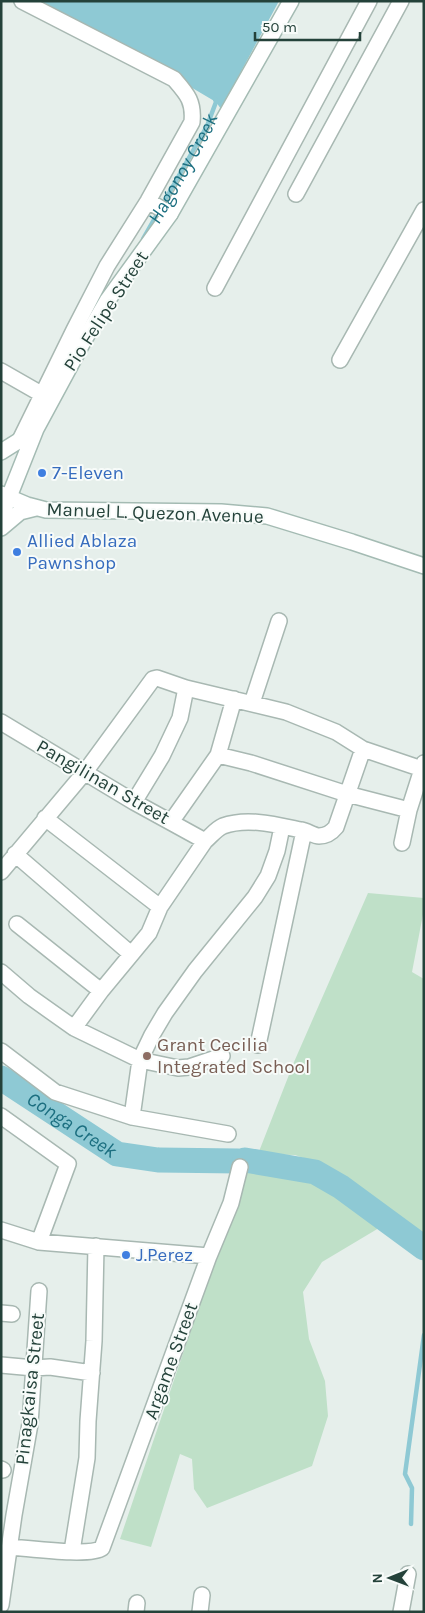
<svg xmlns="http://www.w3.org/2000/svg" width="425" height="1613" font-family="Karla,sans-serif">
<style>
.green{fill:#bfe0c8}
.water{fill:#8ec9d4}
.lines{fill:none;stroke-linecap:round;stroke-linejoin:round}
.stream{stroke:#8ec9d4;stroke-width:4.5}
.river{stroke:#8ec9d4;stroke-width:25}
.street-casing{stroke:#a8b8b2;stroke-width:18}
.secondary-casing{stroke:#a4bbb3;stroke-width:18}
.street{stroke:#fff;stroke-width:15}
.secondary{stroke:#fff;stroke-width:15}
.shop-dot{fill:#3f7fe0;stroke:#f7fbf9;stroke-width:2}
.education-dot{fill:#8d6e63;stroke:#f7fbf9;stroke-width:2}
.labels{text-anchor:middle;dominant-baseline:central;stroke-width:4;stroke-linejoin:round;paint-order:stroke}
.street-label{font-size:19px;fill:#24423a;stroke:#f7fbf9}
.shop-label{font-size:19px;fill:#366cbe;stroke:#f7fbf9;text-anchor:start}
.education-label{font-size:19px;fill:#785e54;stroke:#f7fbf9;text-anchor:start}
.water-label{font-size:20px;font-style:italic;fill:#1c6f80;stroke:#f7fbf9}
</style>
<rect width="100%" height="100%" fill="#e6efeb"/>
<path class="green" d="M368 893 424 898V909L412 972 424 979V1240L321 1164 295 1155 258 1154 294 1062Z
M247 1165 313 1174 384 1225 322 1262 303 1292 309 1339 325 1381 328 1416 312 1466 207 1508 194 1489 192 1459 180 1454 151 1547 120 1539Z"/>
<path class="water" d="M38 1H279L221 109 216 102 194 89Z"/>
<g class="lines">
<g class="stream">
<path id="s1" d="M143 239 207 126 216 102 215 99"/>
<path d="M411 1524 412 1488 405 1474 424 1335"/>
</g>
<g class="river">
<path id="s2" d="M1 1078 117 1154 158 1160 238 1161"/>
<path d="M245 1160 315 1172 341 1187 424 1248"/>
</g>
<g class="street-casing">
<path id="street" d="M296 194 401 1
M148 201 170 214
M215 288 369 1
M340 360 424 210
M1 371 50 399
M20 440 74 330 107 266 148 201 192 122C194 101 187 94 174 79L22 1
M252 703 279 621
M1 722 134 802 205 841
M218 755 251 763 347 794 409 810
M134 802 162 756 180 718 186 688
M45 818 160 907
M171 822 218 755 234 699
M402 843 409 810 424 763
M15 854 131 954
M1 872 85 772 153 679 157 678 186 688 286 712 336 732 363 749 422 769
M17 924 101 991
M1 972 29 996 74 1028 140 1060 178 1068 189 1067 222 1056
M74 1028 101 991 149 933 160 907 205 841C211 836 216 829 223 826 247 817 277 825 301 830 307 831 314 836 319 836 326 836 332 832 336 827L363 749
M258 1045 304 831
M1 1051 55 1092 132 1117 228 1134
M1 1116 68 1164 39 1242
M132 1117 140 1060 152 1035 165 1013 195 971 255 897 268 876 277 851 282 827
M1 1230 39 1242 209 1256
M1 1313 12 1314
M1 1365 34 1368 50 1367 92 1373
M1 1469 3 1470
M10 1547C28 1548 90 1557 102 1548L209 1256 231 1203 240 1167
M72 1551 87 1458 88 1421 94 1341 96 1246
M1 1605 14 1515 30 1424 39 1291
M136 1612 137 1603
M200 1612 202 1595
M401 1612 408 1574"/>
</g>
<g class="secondary-casing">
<path id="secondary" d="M1 452 20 440
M1 494 27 505 46 510 221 512 267 516 352 542 424 566
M1 517 36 429 83 342 107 301 170 214 291 1
M1 528 20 512 36 508"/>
</g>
<use href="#street" class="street"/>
<use href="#secondary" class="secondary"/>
</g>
<g class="shop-dot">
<circle cx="42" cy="473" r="5"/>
<circle cx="17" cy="552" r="5"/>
<circle cx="126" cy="1255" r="5"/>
</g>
<circle class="education-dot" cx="147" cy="1056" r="5"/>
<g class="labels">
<g class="street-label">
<text transform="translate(106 311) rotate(-57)">Pio Felipe Street</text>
<text transform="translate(155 513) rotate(2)">Manuel L. Quezon Avenue</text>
<text transform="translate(103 782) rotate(30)">Pangilinan Street</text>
<text transform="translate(171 1361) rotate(-70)">Argame Street</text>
<text transform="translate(30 1389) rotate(-84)">Pinagkaisa Street</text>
</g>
<g class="shop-label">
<text x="52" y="473">7-Eleven</text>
<text x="27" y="541">Allied Ablaza<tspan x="27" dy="22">Pawnshop</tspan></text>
<text x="136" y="1255">J.Perez</text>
</g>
<g class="education-label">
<text x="157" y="1045">Grant Cecilia<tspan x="157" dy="22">Integrated School</tspan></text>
</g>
<g class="water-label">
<text stroke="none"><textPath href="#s1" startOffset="81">Hagonoy Creek</textPath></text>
<text stroke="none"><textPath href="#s2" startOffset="85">Conga Creek</textPath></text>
</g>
</g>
<rect width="425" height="1613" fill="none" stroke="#24423a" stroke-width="5"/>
<g transform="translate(390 1578) rotate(269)" stroke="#f7fbf9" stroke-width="4" paint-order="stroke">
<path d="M0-4L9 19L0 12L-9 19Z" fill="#24423a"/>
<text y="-8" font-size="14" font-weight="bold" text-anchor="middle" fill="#24423a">N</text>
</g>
<path d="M255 32v8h105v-8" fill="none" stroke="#24423a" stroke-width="2.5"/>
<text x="262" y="32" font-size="15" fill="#24423a" stroke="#f7fbf9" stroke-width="4" paint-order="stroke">50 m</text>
</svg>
